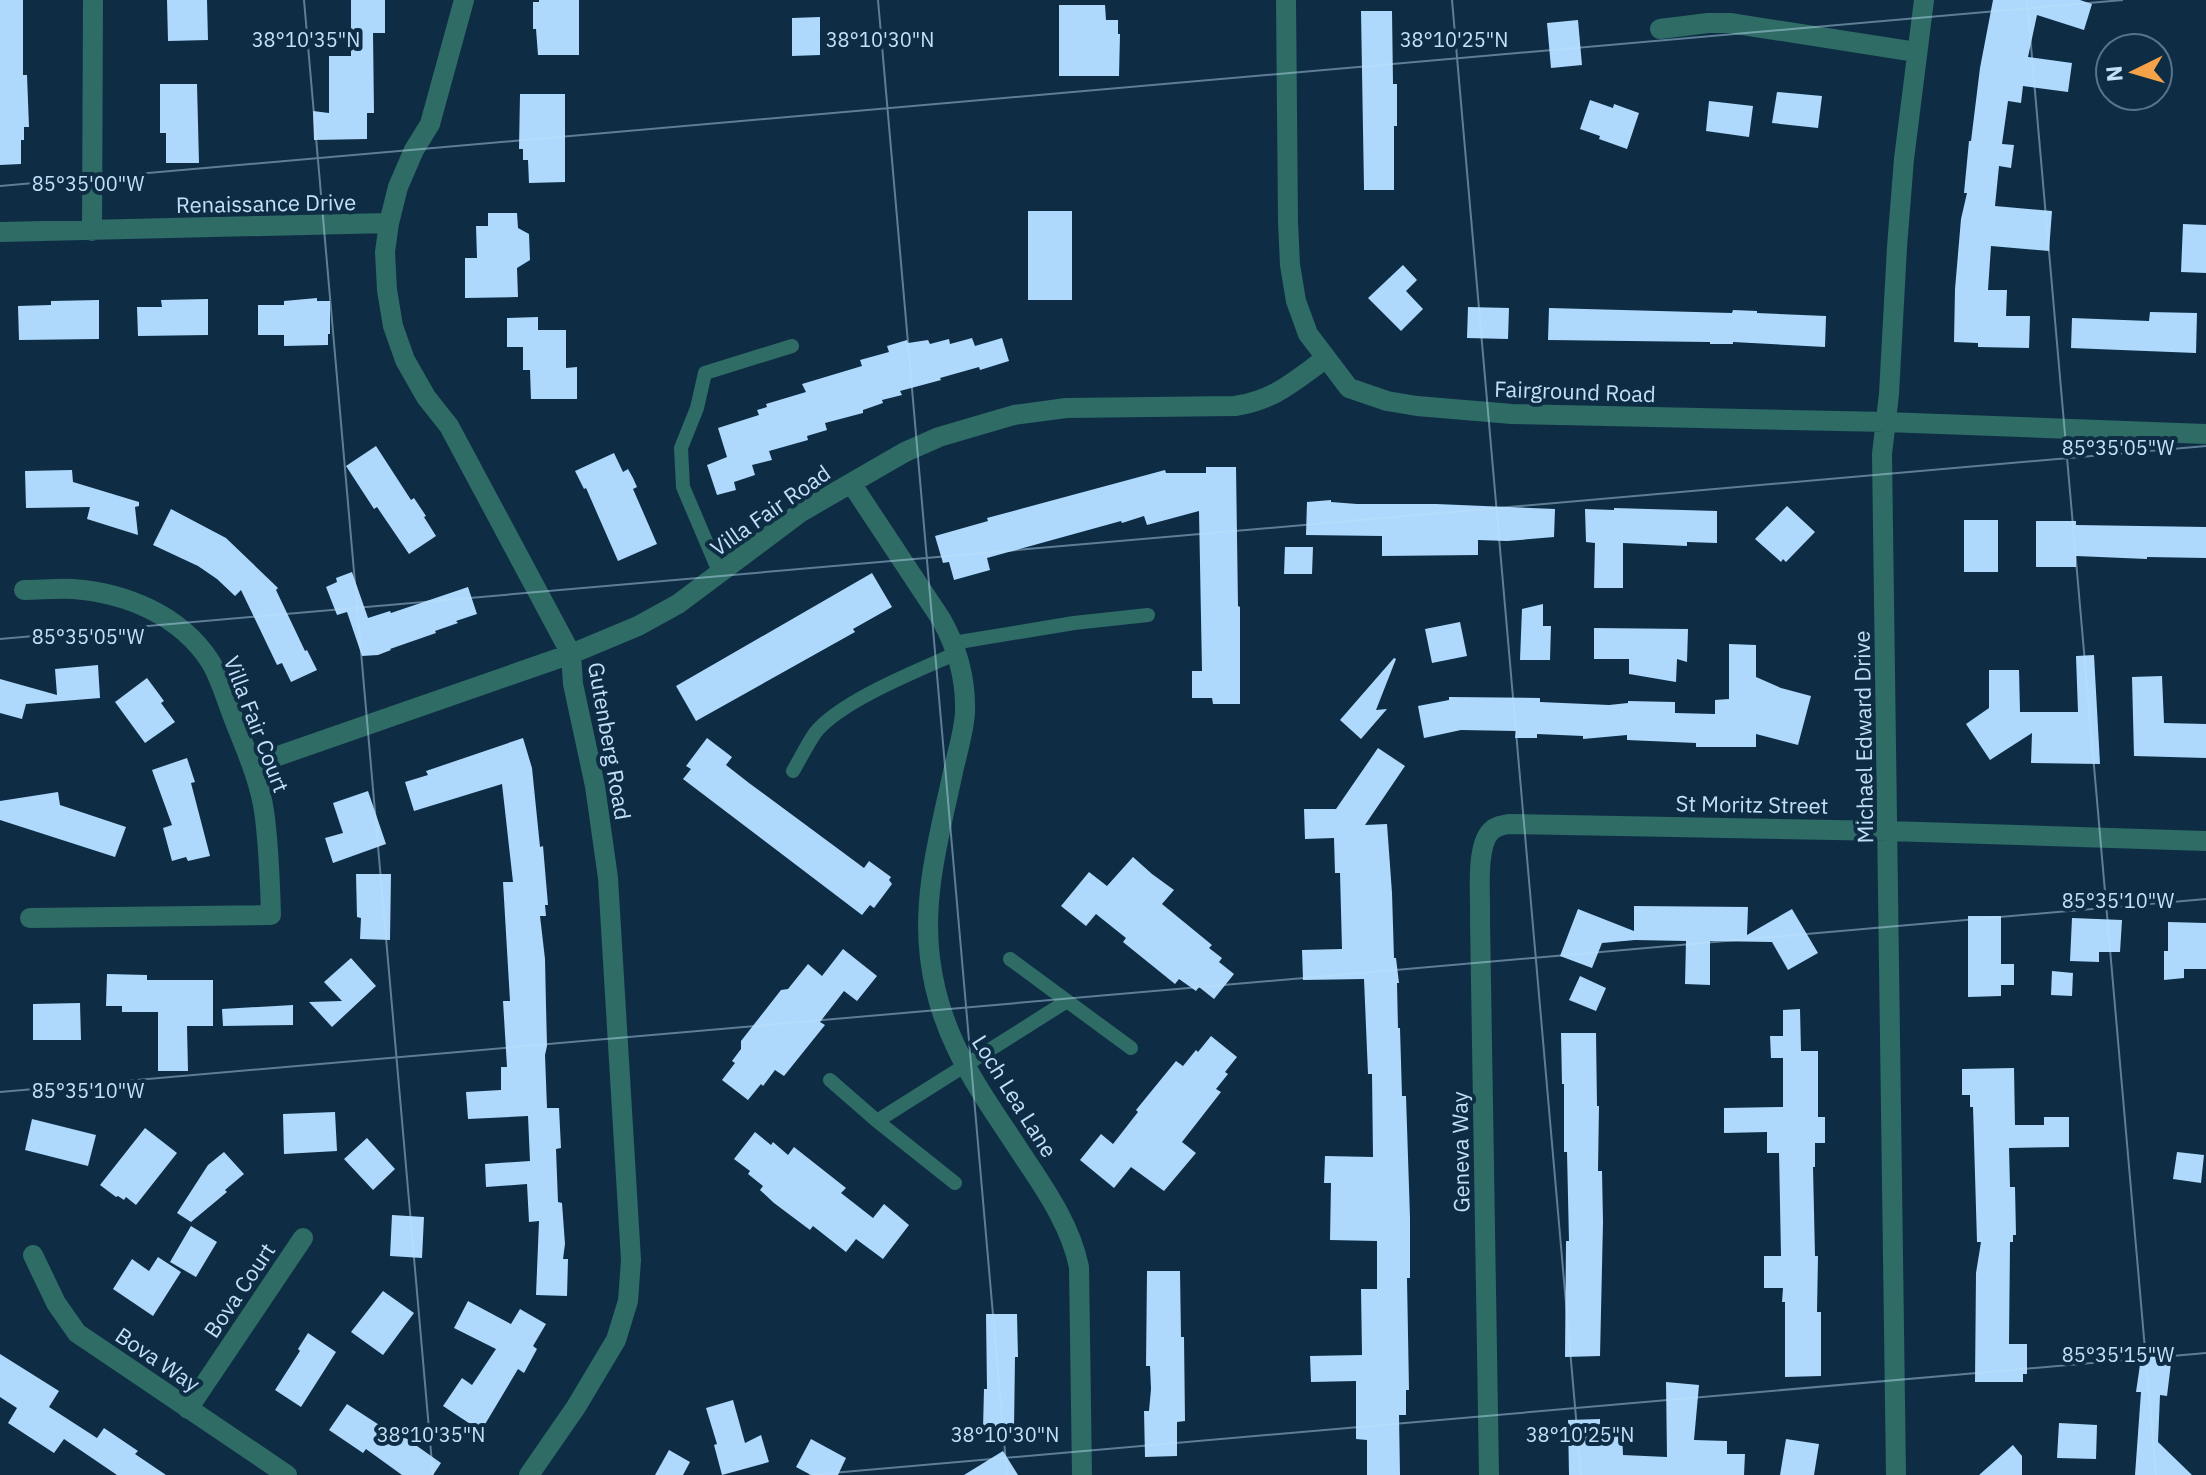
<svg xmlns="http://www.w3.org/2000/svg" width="2206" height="1475" font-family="'IBM Plex Sans',sans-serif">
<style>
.building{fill:#aed9fd}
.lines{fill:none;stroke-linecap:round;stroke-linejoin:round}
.lane{stroke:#2e6c65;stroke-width:14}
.street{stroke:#2e6c65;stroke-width:20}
.ticks{fill:none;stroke:#c2e0f9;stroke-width:2;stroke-opacity:0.45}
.labels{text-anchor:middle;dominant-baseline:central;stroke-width:8;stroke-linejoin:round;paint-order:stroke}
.street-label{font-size:22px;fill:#c2e0f9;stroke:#0e2d45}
.ticks-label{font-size:20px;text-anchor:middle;fill:#c2e0f9;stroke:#0e2d45;stroke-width:8;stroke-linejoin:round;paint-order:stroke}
</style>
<rect width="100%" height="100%" fill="#0e2d45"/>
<path class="building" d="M0 0H23V75H27L29 127H24V140H21V164L0 165Z
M167 0H207L208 40 168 41Z
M351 0H385V33H373L374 113H367V139L314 140 313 111 329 113V56H351Z
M539 0H579V55H538L536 29H533V2H539Z
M1993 0H2080L2092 4 2084 30 2037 15 2028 57 2072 63 2068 92 2023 86 2021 103 2008 101 2002 144 2014 145 2011 168 1999 166 1995 206 2052 211 2049 251 1991 246 1988 290H2007L2006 316H2030L2029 348 1978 347V343L1954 342 1955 289 1961 219 1967 193H1964L1969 141H1971L1980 68Z
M1059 5H1105L1106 20H1118V34H1120L1119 76H1059Z
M1361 11H1392L1393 84H1397V126H1394V190H1364Z
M820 17V55L792 56V18Z
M1578 20 1582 65 1551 68 1547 23Z
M160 84H197L199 163H166V133H160Z
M1777 92 1822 96 1818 128 1772 123Z
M520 94H565V182L529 183 528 160H523V149H519Z
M1590 100 1613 108 1614 104 1639 113 1627 149 1599 139 1600 136 1580 129Z
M1709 101 1753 106 1749 137 1706 131Z
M1028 211H1072V300H1028Z
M488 213H517L518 228 529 234 530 260 517 268 518 297 465 298V258H477L476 226H488Z
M2183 224 2206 225V273L2181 272Z
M1403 265 1417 280 1406 291 1423 309 1401 331 1368 298Z
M317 298V301H330V334H328V345L284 346V335H258V305H284V301Z
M208 299V335L138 336 137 307H162L161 300Z
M99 300V339L19 340 18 306 51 305V301Z
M1468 307 1509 308 1508 339 1467 338Z
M1549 308 1732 313 1733 310 1757 311V313L1826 316 1825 347 1733 342V344H1710V342L1548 340Z
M2150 312 2197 313 2196 353 2071 348 2072 318 2149 321Z
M538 317V330H566V368L577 367V399H531L530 370H523V347H507V318Z
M972 338 975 346 1002 338 1009 361 980 370 979 367 940 378 941 380 900 391 902 395 882 400 883 403 863 410V413L825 423 827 430 807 436 808 440 769 451 772 460 752 465 755 475 734 482 736 490 717 495 707 465 727 457 718 428 759 415 757 410 767 407 766 404 806 392 802 384 862 366 860 360 889 352 887 346 907 340 908 343 928 340 930 344 949 339 950 344Z
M376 446 411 500 414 498 426 516 424 517 436 536 409 554 377 507 374 509 346 466Z
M614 453 623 472 628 469 633 478 637 487 633 489 657 544 618 561 586 488 584 489 575 471Z
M1206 467H1236L1238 606 1240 607V704H1213L1212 698H1192V671H1202L1199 511 1147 525 1144 516 1122 523 1121 521 1005 553 987 558 990 570 954 580 949 562 943 563 935 536 988 521 987 518 1165 470 1166 473H1206Z
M72 470 73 482 139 502V506L135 507 138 535 87 519 90 507 26 508 25 471Z
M1331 500V502L1357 504H1436L1555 509 1554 537 1507 541 1478 540V555L1382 556V536L1306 535 1307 502Z
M1787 506 1815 532 1786 562 1783 559 1781 562 1755 539Z
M1614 508 1717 511V543L1687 542V546L1623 543V588H1594L1595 543 1586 542 1585 509 1614 510Z
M171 509 226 538 278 588 276 590 305 651 307 650 317 670 291 682 282 663 277 665 241 590 235 596 217 579 198 566 153 545Z
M1964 520H1998V572H1964Z
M2036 521H2076V525L2206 527V558L2147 557V559L2076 556V567H2036Z
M1285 547H1313L1312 574H1284Z
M352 572 368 618 390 611 391 613 468 587 477 614 456 621 458 623 435 631 436 633 390 649 391 650 378 655 362 656 347 612 337 615 326 587 337 582 336 578Z
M872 573 892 607 853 629 855 632 696 721 676 686Z
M1543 604V626H1551L1550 660H1520L1522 609Z
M1460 622 1467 656 1432 663 1425 629Z
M1594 628 1688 629 1687 662 1677 659 1676 682 1629 674V659H1594Z
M1729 644 1756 645V677L1781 688 1811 696 1798 745 1756 734V747H1696V743L1627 740V735L1583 739V736L1537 734V738H1515L1516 731 1461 730 1424 738 1418 706 1449 700V697L1540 698V702L1609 705 1628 703V701L1675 702V713L1715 714V700L1729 699Z
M2094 655 2100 764 2031 763 2032 733 1990 760 1966 724 1989 708V670H2019L2020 712H2078L2076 656Z
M1394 658 1396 659 1376 710 1387 709 1361 739 1340 720Z
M98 665 100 698 26 704 22 719 0 713V679L57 695 55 669Z
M2162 676 2164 723 2206 724V758L2134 756 2132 677Z
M147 678 164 701 161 703 175 722 145 743 115 702Z
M523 738 532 768 540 847 543 846 548 905H545L546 916H540L545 959 546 1006 547 1046 545 1055 547 1108H559L561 1148 556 1149 558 1202 562 1203 565 1244 563 1259H568L567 1296 536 1295 539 1221 529 1222 527 1184 486 1187 485 1164 530 1161 528 1116 468 1119 466 1092 501 1090V1067H507L503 1001H510L503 882H513L502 784 414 811 405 782 428 775 426 771Z
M707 738 732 757 726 765 749 783 864 868 869 861 891 877 889 880 892 884 874 908 870 905 862 915 683 779 691 769 686 766Z
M1378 748 1405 766 1365 825 1387 824 1392 893 1394 958H1396L1399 983H1397L1398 1028H1400L1402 1096H1406L1410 1218V1278H1407L1409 1390H1406V1415H1399L1400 1475H1367V1440L1356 1439V1381L1311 1382 1310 1356 1362 1355 1361 1289H1377V1241L1330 1240 1331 1183H1324L1325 1156 1373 1157 1372 1074H1368L1364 979 1303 980 1302 950 1342 949 1340 873H1335L1334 838 1305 839 1304 809H1336Z
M187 758 195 782 191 783 210 856 188 861 186 857 172 861 163 828 172 825 152 770Z
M368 791 386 844 333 863 325 838 343 833 333 803Z
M58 792 60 805 126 827 115 857 0 820V801Z
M1133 857 1152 874 1174 890 1162 904 1212 945 1209 948 1222 958 1219 962 1234 974 1214 999 1199 987 1196 991 1179 979 1175 984 1123 942 1126 938 1096 914 1086 926 1061 906 1089 872 1107 886Z
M356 874H391L390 940 360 939 361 918 357 917Z
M1634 906 1748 907 1747 935 1792 909 1818 953 1788 970 1772 942 1710 941V985L1685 984 1686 941 1635 940 1602 943 1592 968 1560 956 1578 909 1634 931Z
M1968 916H2001V964H2014V985H2001V996L1968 997Z
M2072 918 2122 920 2120 952H2099V962L2070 961Z
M2168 922 2206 923V969H2184V978L2164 980V951H2168Z
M843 949 877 976 857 1001 844 991 820 1022 825 1025 784 1076 775 1070 763 1086 761 1084 748 1100 722 1080 735 1063 732 1061 741 1049V1041L781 990 788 989 808 964 822 976Z
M351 958 376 986 332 1027 309 1002 342 1001 324 982Z
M2052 971 2073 973 2072 996 2051 995Z
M107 974 147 975V980H213V1026H187L188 1071H158V1012H122V1006H106Z
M1580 976 1606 988 1596 1011 1569 1000Z
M80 1003 81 1040H33V1004Z
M293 1005V1025L223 1026 222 1009Z
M1800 1009 1801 1051H1818V1117H1825V1143H1815V1167H1813L1815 1256H1818L1817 1312H1821V1376L1785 1377V1302H1782L1783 1288H1764V1256H1781L1779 1153H1767V1132L1724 1133V1108L1783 1107V1058H1771L1770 1036H1783V1010Z
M1561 1033H1596L1597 1106H1599L1598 1171H1602L1603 1222 1600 1356 1565 1357 1566 1241H1569L1567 1152H1564V1084H1562Z
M1211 1036 1237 1057 1225 1072 1228 1074 1216 1089 1221 1092 1182 1142 1196 1153 1164 1191 1131 1167 1114 1188 1080 1160 1101 1134 1113 1144 1138 1112 1136 1110 1176 1061 1183 1066 1196 1050 1198 1052Z
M2014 1068 2015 1125H2044V1117H2069V1147L2009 1148 2010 1187H2015L2016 1235H2013V1242H2010L2009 1344H2027V1374H2023V1382H1975L1976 1273 1981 1242H1977L1973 1107H1970V1095H1962V1069Z
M335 1112 337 1151 284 1154 283 1114Z
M32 1119 96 1135 88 1166 25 1150Z
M145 1128 177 1153 136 1205 126 1197 124 1200 118 1196 116 1197 100 1185Z
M755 1132 771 1145 773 1142 788 1155 794 1147 846 1188 841 1193 873 1218 884 1204 909 1225 883 1259 856 1239 846 1252 813 1226 810 1230 774 1203 760 1190 763 1186 748 1174 750 1171 734 1159Z
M367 1138 395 1169 373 1190 344 1159Z
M224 1152 244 1174 225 1190 227 1192 191 1222 177 1213 208 1165Z
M2177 1152 2204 1155 2201 1183 2173 1179Z
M392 1215 424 1217 422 1258 390 1256Z
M191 1226 217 1242 196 1277 170 1262Z
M158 1257 181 1272 153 1316 113 1289 132 1259 149 1271Z
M1147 1271H1180L1181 1337H1184L1185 1421 1177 1422V1456L1145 1457 1144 1411H1149L1151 1389 1150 1366H1146Z
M383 1291 414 1313 383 1355 351 1332Z
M468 1301 511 1324 520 1309 546 1324 533 1346 537 1349 524 1373 518 1369 481 1431 443 1406 462 1378 472 1385 496 1349 454 1328Z
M986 1314H1017L1018 1357H1015L1014 1429H983L984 1389H987Z
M308 1333 336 1352 301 1407 275 1390 300 1351 298 1349Z
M2142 1351 2172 1355 2167 1396 2160 1395 2158 1442 2192 1475H2135L2141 1392H2136Z
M0 1354 59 1391 49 1407 97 1438 104 1428 138 1451 135 1454 166 1475H117L64 1439 54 1453 8 1423 17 1408 0 1397Z
M1666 1382 1699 1385 1694 1440 1727 1441V1454H1745L1744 1475H1569L1568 1420 1600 1419V1435L1622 1434 1623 1455 1667 1457Z
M733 1400 745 1443 761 1435 769 1462 722 1475 714 1445 717 1444 706 1408Z
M347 1404 390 1432 393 1429 441 1463 433 1475H402L366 1449 363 1453 329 1430Z
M2059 1423 2097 1425 2096 1459 2057 1458Z
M811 1439 846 1458 838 1475H811L796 1467Z
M1786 1439 1819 1444 1814 1475H1780Z
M2013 1445 2022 1456V1475H1979Z
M669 1450 690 1462 683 1475H655Z
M1003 1451 1018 1475H964Z"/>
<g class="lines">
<path class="lane" d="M720 574 683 487 681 448 697 408 705 373 792 346
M953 643 1074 623 1148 615
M793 771C800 759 807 745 815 733 840 701 919 670 957 653
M1010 959 1067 1001
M830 1080 877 1121 1067 1001 1131 1048
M877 1121 955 1183"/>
<path class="street" d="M464 0 430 124 414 150 398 187 389 223 385 252 387 290 393 326 405 360 426 397 449 426 571 654 573 684 595 786 608 878 631 1260 628 1301 616 1340 576 1407 529 1475
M1286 0 1288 222 1290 265 1296 301 1308 334 1349 388 1387 401 1417 406 1512 414 1886 422 2206 434
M1660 29 1708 23H1730L1916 52
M92 231 93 0
M0 232 389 223
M851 483 941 619C958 649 966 678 965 712 964 732 957 753 953 772 940 833 922 895 930 958 940 1041 981 1091 1025 1159 1047 1192 1071 1227 1079 1267L1082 1475
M24 590C40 590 57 588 73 589 126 593 180 615 210 661 220 677 226 699 233 717 245 748 259 778 264 811 269 845 270 880 271 915L30 918
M252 765 571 654 638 626 678 604 801 512 905 452 939 437 1014 415 1066 408 1235 406C1275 400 1294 381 1325 359
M33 1255 56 1303 77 1333 287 1475
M188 1409 303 1238
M1489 1475 1480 920C1481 898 1475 847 1491 831 1496 826 1503 825 1509 824L1888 831 2206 841
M1896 1475 1882 454 1889 394 1897 247 1904 159 1924 0"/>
</g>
<path class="ticks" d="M304 0 433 1475M878 0 1007 1475M1452 0 1581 1475M2027 0 2156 1475M0 186 2123 0M0 639 2206 446M0 1092 2206 899M809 1475 2206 1353"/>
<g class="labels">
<g class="street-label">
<text transform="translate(266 203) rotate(-1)">Renaissance Drive</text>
<text transform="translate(1575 391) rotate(2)">Fairground Road</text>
<text transform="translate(770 510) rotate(-35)">Villa Fair Road</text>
<text transform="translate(257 724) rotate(69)">Villa Fair Court</text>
<text transform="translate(1863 737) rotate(-91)">Michael Edward Drive</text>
<text transform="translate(610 741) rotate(80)">Gutenberg Road</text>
<text transform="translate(1752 804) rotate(1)">St Moritz Street</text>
<text transform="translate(1015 1096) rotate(58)">Loch Lea Lane</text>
<text transform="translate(1460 1152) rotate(-91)">Geneva Way</text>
<text transform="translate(239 1290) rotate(-56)">Bova Court</text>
<text transform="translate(158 1359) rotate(34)">Bova Way</text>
</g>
</g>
<g class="ticks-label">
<text x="306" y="47">38°10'35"N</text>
<text x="880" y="47">38°10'30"N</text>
<text x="1454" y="47">38°10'25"N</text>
<text x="88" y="191">85°35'00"W</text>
<text x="2118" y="455">85°35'05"W</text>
<text x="88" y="644">85°35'05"W</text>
<text x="2118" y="908">85°35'10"W</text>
<text x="88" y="1098">85°35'10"W</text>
<text x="2118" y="1362">85°35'15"W</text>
<text x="431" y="1442">38°10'35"N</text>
<text x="1005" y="1442">38°10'30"N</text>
<text x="1580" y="1442">38°10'25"N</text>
</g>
<g transform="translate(2134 72) rotate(265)"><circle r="38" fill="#0e2d45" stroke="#56758d" stroke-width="2"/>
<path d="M0-6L14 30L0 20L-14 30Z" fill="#f6a248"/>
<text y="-12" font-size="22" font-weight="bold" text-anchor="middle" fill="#c2e0f9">N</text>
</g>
</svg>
